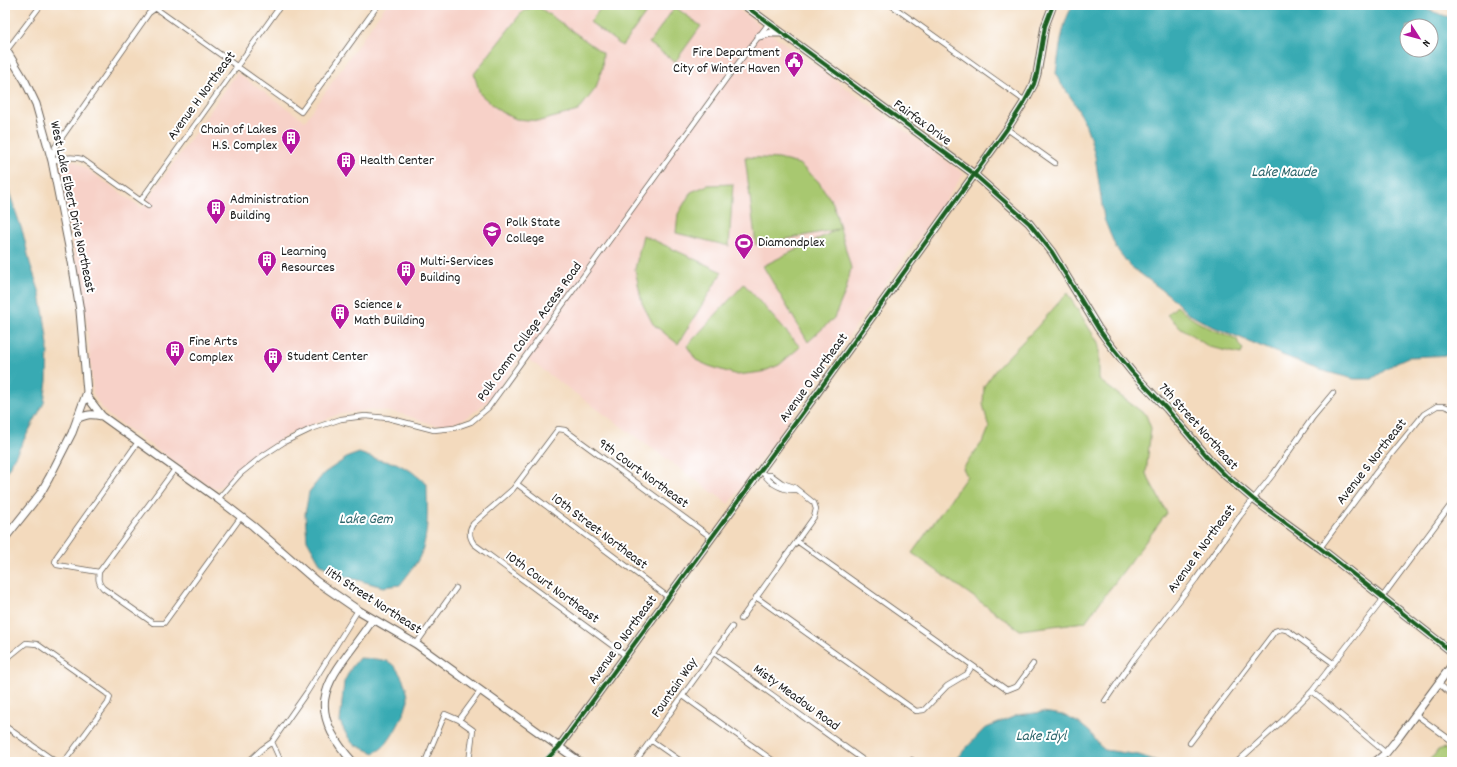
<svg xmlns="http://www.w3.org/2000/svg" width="1457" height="767" font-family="Dekko,sans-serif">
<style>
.built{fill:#f7d1c8}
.green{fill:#a8c870;stroke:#627246}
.water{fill:#39aab3;stroke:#2a6368;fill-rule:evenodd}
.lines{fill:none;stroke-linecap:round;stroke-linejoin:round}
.street-casing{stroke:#675e54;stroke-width:6}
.secondary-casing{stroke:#675e54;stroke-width:9}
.street{stroke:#fff;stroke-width:4.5}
.secondary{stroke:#fff;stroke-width:7}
.cycleway-casing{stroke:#fff;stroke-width:6}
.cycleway{stroke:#1b5e20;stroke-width:4}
.labels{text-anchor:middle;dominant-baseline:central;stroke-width:4;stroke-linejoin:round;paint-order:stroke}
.poi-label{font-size:14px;fill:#1c1c1c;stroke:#fff;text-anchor:start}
.street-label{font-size:14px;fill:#1c1c1c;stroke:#fff}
.water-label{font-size:15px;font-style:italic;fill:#2a6368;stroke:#fff}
</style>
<rect width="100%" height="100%" fill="#fff"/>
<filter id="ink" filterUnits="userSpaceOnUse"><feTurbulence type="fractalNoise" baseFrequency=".025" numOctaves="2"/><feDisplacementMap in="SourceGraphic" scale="8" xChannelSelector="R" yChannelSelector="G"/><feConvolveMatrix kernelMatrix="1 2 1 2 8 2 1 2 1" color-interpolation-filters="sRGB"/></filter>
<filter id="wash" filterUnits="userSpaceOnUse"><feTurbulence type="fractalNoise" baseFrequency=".012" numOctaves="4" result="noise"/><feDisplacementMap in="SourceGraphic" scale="16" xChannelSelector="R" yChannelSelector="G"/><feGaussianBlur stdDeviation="0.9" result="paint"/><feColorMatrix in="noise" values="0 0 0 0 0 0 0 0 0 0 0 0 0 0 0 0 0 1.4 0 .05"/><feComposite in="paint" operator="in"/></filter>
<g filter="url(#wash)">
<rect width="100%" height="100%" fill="#f3dabd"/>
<path class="built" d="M386 5H732L964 174 729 504 522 355 492 398 469 416 453 424 435 425 402 414 372 409 336 415 292 433 258 453 223 485 214 489 108 415 101 407 93 394 86 315 62 188 59 169 65 161H75L142 208 237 73 305 121Z"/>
<path class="green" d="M536 5 603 53 602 68 596 88 578 111 540 121 516 119 501 112 480 94 474 74 522 12Z
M603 5H652L622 46 590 22Z
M675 7 701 26 675 62 649 43Z
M745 157 779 159 799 164 818 181 833 203 851 268 846 290 834 318 808 342 763 266 838 229 756 245Z
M733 184 729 246 676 233 678 214 691 192 708 185Z
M643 235 722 272 678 344 653 324 642 303 635 269Z
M744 284 800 347 779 365 762 372 737 375 709 366 696 360 687 346Z
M1067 293 1099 344V380L1146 415 1151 428 1146 474 1167 513 1085 622 1020 630 912 553 967 476 963 468 984 440 989 428 983 404 984 386 997 368 1038 326Z
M1177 306C1193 323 1216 331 1237 339L1239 345 1243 349 1241 354 1209 347 1180 327 1167 315Z
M1444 748 1452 754V762H1429L1438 750Z"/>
<path class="water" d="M1074 5H1413L1452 18V355L1408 357 1397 362 1372 379H1354L1319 370 1209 325 1187 313 1169 295 1130 266 1116 248 1104 219 1095 156 1090 137 1085 123 1074 102 1059 81 1056 73C1059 55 1062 18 1074 5ZM1407 26H1431V50H1407Z
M5 180 23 233 30 263 39 290 44 315 48 345 47 381 44 403 5 475Z
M359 453 379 460 396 463 411 471 427 484C427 508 430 538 418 560 413 569 406 577 400 585L383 587 343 576 321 565 307 540 305 514 309 492 324 473 348 457Z
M359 658C370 659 384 658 392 664 400 670 409 691 408 700 406 712 391 741 382 748 380 750 377 751 374 753L353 744 346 734 340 722 344 682 351 668Z
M1043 712 1063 715 1079 723 1090 732 1100 746 1105 750 1139 755 1160 762H953L984 729 1018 715Z"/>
</g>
<g filter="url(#ink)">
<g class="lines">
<g class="street-casing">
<path id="street" d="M151 5 301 112 378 5
M891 5 1025 101
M7 50 41 5
M1007 129 1055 163
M141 200 281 5
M148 206 82 159C71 156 63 158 52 161L55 147 149 13 160 5
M175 469 99 572C98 579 98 583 103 588L153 623H164L241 517
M764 474C770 484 784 491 796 490
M517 484 668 597
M218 499 240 474 261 457 284 442 311 429 341 419 365 416 388 418 434 430 454 428 471 422 488 408 726 79 769 23
M797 541 1007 690 1017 686 1033 664
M1320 548 1375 474 1424 414 1437 406H1444L1452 409
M99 572 57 565 55 562 57 556 138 442
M756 597 916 711 924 710 947 686 967 674 972 666
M741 619 814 517 816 509 814 503 794 487 782 483 771 475H765
M416 644 456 588
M714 653 866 762
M625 655 474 544C469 537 468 531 473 524L513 489 558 429 565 430 712 538
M5 660 26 643 37 644 106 693 110 697 108 703 64 762
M1438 683 1452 695
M1312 691 1386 753
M683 696 775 762
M1105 701 1133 660 1196 579 1240 516 1274 473 1313 417 1333 393
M1415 714 1452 741
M459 720 481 690
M5 726 56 762
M652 741 682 762
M1190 743 1275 631C1281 628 1285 629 1290 632L1333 663
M248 762 262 749 272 742
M281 762 272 742 307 692 358 610
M425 762 445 714 459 720 473 730 469 762
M544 762 559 747
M635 762 732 627
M911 762 912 760
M1237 762 1281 722 1312 691 1381 602 1383 596 1452 503"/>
</g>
<g class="secondary-casing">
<path id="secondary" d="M744 5 974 174 1029 223 1052 252 1098 328 1108 342 1132 372 1167 409 1211 461 1226 476 1253 499 1320 548 1452 652
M759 36 771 33H782
M5 48 25 81 36 104 52 161 72 262 80 311 87 392 72 433 49 478 40 494 5 538
M86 395 102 416 218 499 253 526 316 581 358 610 416 644 580 762
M77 419C87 414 91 414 102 416
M559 747 812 400 1007 129 1025 101 1034 84 1037 74 1045 26 1053 5
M353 762C295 699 337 674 373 619
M1375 762 1386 753 1398 738 1452 665"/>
</g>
<use href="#street" class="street"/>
<use href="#secondary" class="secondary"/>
<g class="cycleway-casing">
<path id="cycleway" d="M744 5 974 174 1029 223 1052 252 1098 328 1108 342 1132 372 1167 409 1211 461 1226 476 1253 499 1320 548 1452 652
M544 762 559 747 586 710 812 400 1007 129 1025 101 1034 84 1037 74 1045 26 1053 5"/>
</g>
<use href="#cycleway" class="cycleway"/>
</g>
</g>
<defs>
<g id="civic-pin" transform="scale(1)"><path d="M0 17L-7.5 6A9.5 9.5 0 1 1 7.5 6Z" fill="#b5179e" stroke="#fff"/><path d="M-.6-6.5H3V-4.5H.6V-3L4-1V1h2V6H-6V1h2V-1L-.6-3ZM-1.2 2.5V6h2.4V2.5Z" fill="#fff"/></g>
<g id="building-pin" transform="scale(1)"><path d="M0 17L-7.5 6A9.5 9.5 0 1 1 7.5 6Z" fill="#b5179e" stroke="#fff"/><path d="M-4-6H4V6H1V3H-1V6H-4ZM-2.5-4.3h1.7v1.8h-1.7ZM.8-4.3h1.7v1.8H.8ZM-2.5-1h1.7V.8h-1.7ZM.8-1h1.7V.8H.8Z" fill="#fff"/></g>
<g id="university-pin" transform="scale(1)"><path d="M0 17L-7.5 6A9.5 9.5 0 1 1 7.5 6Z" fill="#b5179e" stroke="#fff"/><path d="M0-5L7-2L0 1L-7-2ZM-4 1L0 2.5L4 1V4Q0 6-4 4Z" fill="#fff"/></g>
<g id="stadium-pin" transform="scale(1)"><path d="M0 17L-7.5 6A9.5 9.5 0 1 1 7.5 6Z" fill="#b5179e" stroke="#fff"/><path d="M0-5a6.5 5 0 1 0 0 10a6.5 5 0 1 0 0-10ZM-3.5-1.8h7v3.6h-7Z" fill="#fff"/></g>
</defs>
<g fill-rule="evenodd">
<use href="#civic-pin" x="794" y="61"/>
<use href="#building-pin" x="291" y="138"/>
<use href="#building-pin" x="346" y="161"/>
<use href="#building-pin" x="216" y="208"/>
<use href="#university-pin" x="492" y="231"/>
<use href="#stadium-pin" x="744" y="243"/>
<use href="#building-pin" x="267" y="260"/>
<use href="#building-pin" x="406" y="270"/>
<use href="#building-pin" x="340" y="313"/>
<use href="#building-pin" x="175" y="350"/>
<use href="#building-pin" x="273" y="357"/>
</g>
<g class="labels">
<g class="poi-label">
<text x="780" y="53" text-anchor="end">Fire Department<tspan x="780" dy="16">City of Winter Haven</tspan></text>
<text x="277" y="130" text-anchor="end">Chain of Lakes<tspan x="277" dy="16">H.S. Complex</tspan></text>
<text x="360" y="161">Health Center</text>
<text x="230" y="200">Administration<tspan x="230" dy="16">Building</tspan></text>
<text x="506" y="223">Polk State<tspan x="506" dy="16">College</tspan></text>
<text x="758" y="243">Diamondplex</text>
<text x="281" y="252">Learning<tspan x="281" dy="16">Resources</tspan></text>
<text x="420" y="262">Multi-Services<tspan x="420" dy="16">Building</tspan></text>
<text x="354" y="305">Science &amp;<tspan x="354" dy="16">Math BUilding</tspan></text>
<text x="189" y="342">Fine Arts<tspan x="189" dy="16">Complex</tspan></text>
<text x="287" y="357">Student Center</text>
</g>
<g class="street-label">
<text transform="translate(202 96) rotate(-54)">Avenue H Northeast</text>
<text transform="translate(922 123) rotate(36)">Fairfax Drive</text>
<text transform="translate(72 207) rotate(78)">West Lake Elbert Drive Northeast</text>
<text transform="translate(530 332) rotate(-54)">Polk Comm College Access Road</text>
<text transform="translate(814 378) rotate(-54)">Avenue O Northeast</text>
<text transform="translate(1198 427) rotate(48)">7th Street Northeast</text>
<text transform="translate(1372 462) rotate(-52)">Avenue S Northeast</text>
<text transform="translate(643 474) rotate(36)">9th Court Northeast</text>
<text transform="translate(599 532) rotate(37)">10th Street Northeast</text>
<text transform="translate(1202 549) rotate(-54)">Avenue R Northeast</text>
<text transform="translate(552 588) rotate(36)">10th Court Northeast</text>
<text transform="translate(373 601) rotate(33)">11th Street Northeast</text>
<text transform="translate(623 640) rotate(-54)">Avenue O Northeast</text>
<text transform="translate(675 688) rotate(-55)">Fountain Way</text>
<text transform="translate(796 698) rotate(36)">Misty Meadow Road</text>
</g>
<g class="water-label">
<text x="1284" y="173">Lake Maude</text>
<text x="366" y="520">Lake Gem</text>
<text x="1041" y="737">Lake Idyl</text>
</g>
</g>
<rect width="1457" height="767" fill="none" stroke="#fff" stroke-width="20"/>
<g transform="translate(1419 38) rotate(126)"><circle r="19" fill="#ffffff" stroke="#a4a4a4"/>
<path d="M0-3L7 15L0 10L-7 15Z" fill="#b5179e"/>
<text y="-6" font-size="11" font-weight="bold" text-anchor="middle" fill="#1c1c1c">N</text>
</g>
</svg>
